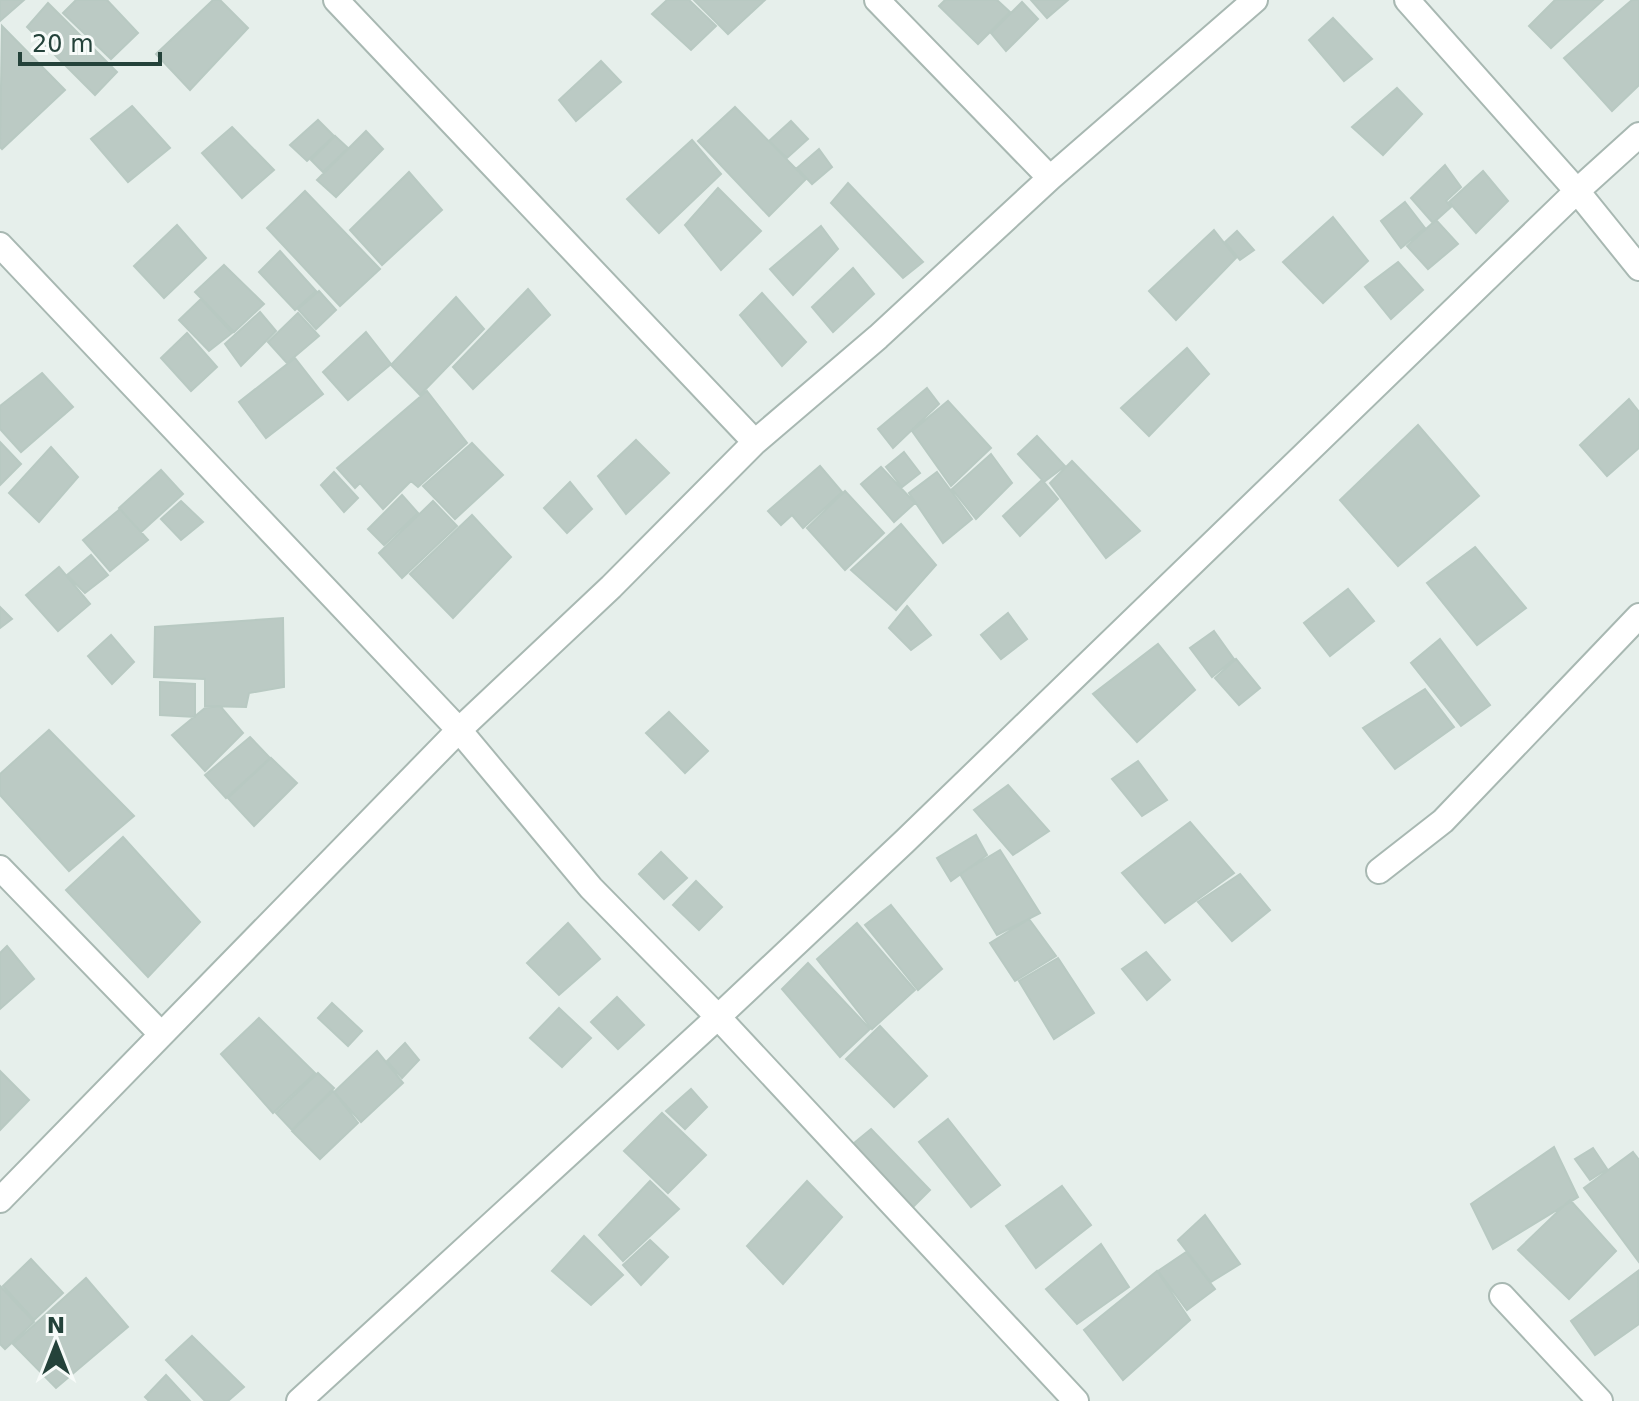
<svg xmlns="http://www.w3.org/2000/svg" width="1639" height="1401" font-family="'DejaVu Sans',sans-serif">
<style>
.building{fill:#bbcac4;stroke:#b8c9c2;stroke-width:2}
.lines{fill:none;stroke-linecap:round;stroke-linejoin:round}
.minor-casing{stroke:#a8b8b2;stroke-width:28}
.minor{stroke:#fff;stroke-width:24}
</style>
<rect width="100%" height="100%" fill="#e6efeb"/>
<path class="building" d="M0 0H24L0 21Z
M76 0H107L138 33 111 59 63 13Z
M213 0H220L248 28 190 90 156 54Z
M667 0H689L716 26 691 50 652 14Z
M694 0H765L728 34Z
M945 0H997L1010 12 978 44 939 6Z
M1031 0H1068L1047 18Z
M1555 0H1603L1551 48 1529 26Z
M1632 0H1639V85L1612 111 1564 58Z
M1022 2 1038 19 1006 51 991 33Z
M48 3 117 72 95 95 27 27Z
M1333 18 1372 59 1344 81 1309 40Z
M2 26 65 90 2 149 0 147Z
M601 61 621 82 576 121 559 100Z
M1397 88 1422 114 1383 155 1352 127Z
M132 106 170 148 128 182 91 139Z
M735 107 806 179 769 216 698 141Z
M318 120 334 136 307 161 290 145Z
M791 121 808 139 787 158 769 141Z
M232 127 274 170 242 198 202 153Z
M366 131 383 149 336 197 317 180Z
M335 136 348 148 323 172 311 160Z
M692 140 721 174 659 233 627 199Z
M819 149 832 167 812 184 797 168Z
M1445 165 1461 187 1446 201 1451 207 1433 223 1411 198Z
M1483 171 1508 201 1476 233 1449 202Z
M409 172 442 210 382 265 350 230Z
M848 183 923 262 903 278 831 203Z
M718 188 761 231 721 270 685 225Z
M305 191 380 269 340 306 267 228Z
M1405 202 1425 228 1401 248 1381 221Z
M1333 217 1368 261 1323 303 1283 262Z
M1436 220 1458 244 1428 269 1407 246Z
M177 225 206 258 164 298 134 266Z
M821 226 838 249 793 295 770 269Z
M1214 230 1236 258 1176 320 1149 291Z
M1237 231 1254 250 1240 260 1225 242Z
M280 251 316 291 295 310 259 272Z
M1398 262 1423 290 1391 319 1365 287Z
M224 265 264 304 234 332 195 292Z
M853 268 874 294 833 332 812 307Z
M528 289 550 315 473 389 453 367Z
M319 291 336 310 316 329 298 309Z
M762 293 806 342 782 366 740 315Z
M456 297 484 329 420 395 391 365Z
M201 299 232 333 209 351 179 320Z
M260 312 276 331 241 366 225 344Z
M298 313 319 336 287 363 268 342Z
M366 332 391 364 348 400 323 372Z
M187 333 217 367 191 391 161 358Z
M1187 348 1209 374 1149 436 1121 408Z
M295 358 323 394 266 438 239 402Z
M42 373 73 407 21 452 0 429V406Z
M927 388 939 404 893 448 878 429Z
M427 391 467 443 418 487 411 481 383 509 360 483 355 488 337 468Z
M1629 399 1639 412V448L1607 476 1580 445Z
M948 401 991 448 951 486 912 431Z
M1418 425 1479 496 1398 566 1340 500Z
M1037 436 1065 466 1044 482 1018 454Z
M636 440 669 473 626 514 598 476Z
M0 442 21 464 0 485Z
M472 443 503 475 455 519 423 486Z
M51 447 78 477 39 522 9 493Z
M904 452 920 473 902 487 886 467Z
M991 454 1012 483 976 519 952 489Z
M1072 461 1140 531 1106 558 1050 483Z
M820 466 842 492 803 528 792 515 781 525 768 511Z
M881 467 915 503 894 522 861 484Z
M161 470 183 494 141 532 119 508Z
M334 472 358 498 344 512 321 485Z
M937 472 972 519 943 543 909 493Z
M1042 480 1058 499 1020 536 1003 516Z
M570 482 592 509 567 533 544 508Z
M845 491 884 533 845 570 807 528Z
M402 495 418 513 384 545 368 529Z
M181 501 203 522 181 540 161 519Z
M433 501 457 526 402 578 379 553Z
M120 509 148 540 110 571 83 540Z
M472 515 511 557 453 618 410 574Z
M901 524 936 565 896 610 851 570Z
M1475 547 1526 608 1477 645 1427 583Z
M91 555 108 575 85 593 67 575Z
M59 567 90 604 58 631 26 595Z
M1348 589 1374 621 1330 656 1304 623Z
M907 606 931 635 911 650 889 628Z
M0 607 12 619 0 628Z
M1008 613 1027 639 1001 659 981 635Z
M283 618 284 687 249 693 246 707 205 706V679L154 677 155 627Z
M1214 631 1234 659 1212 677 1190 648Z
M111 635 134 662 112 684 88 656Z
M1440 639 1490 705 1461 726 1411 663Z
M1158 644 1195 690 1137 742 1093 694Z
M1236 659 1260 688 1239 705 1215 678Z
M160 682 195 684V717L160 715Z
M1425 689 1454 727 1395 769 1363 728Z
M220 706 243 733 205 771 172 735 205 708Z
M669 712 708 751 685 773 646 733Z
M49 730 134 816 69 871 0 795V774Z
M250 737 270 758 226 798 205 775Z
M271 758 297 783 254 826 228 798Z
M1138 761 1167 800 1142 816 1112 779Z
M1008 785 1049 831 1013 855 974 810Z
M1190 822 1234 873 1165 923 1122 873Z
M976 835 987 855 951 881 937 858Z
M123 837 200 922 148 977 66 890Z
M1000 850 1040 913 997 935 960 874Z
M661 852 687 878 664 899 639 874Z
M1240 874 1270 910 1232 941 1198 902Z
M696 881 722 907 699 930 673 905Z
M891 905 942 969 918 990 865 925Z
M1029 919 1056 956 1015 981 990 943Z
M568 923 600 959 559 995 527 963Z
M857 923 915 990 872 1029 817 959Z
M7 946 34 979 0 1009V953Z
M1146 952 1170 980 1147 1000 1122 969Z
M1058 958 1094 1013 1054 1039 1019 981Z
M808 963 870 1029 840 1057 782 989Z
M617 997 644 1025 618 1049 591 1022Z
M332 1003 362 1031 348 1046 318 1018Z
M559 1008 591 1038 562 1067 530 1038Z
M259 1018 315 1073 273 1113 221 1054Z
M880 1026 927 1076 894 1107 846 1059Z
M405 1043 419 1060 402 1078 387 1061Z
M377 1051 403 1083 361 1122 334 1092Z
M0 1071 29 1100 0 1130Z
M318 1073 334 1088 292 1130 276 1113Z
M691 1089 707 1107 685 1129 666 1111Z
M333 1091 358 1123 320 1159 292 1131Z
M662 1113 706 1155 668 1193 624 1151Z
M948 1119 1000 1185 971 1207 919 1142Z
M871 1129 930 1190 903 1217 843 1152Z
M1554 1147 1578 1197 1493 1249 1471 1204Z
M1593 1148 1607 1169 1590 1180 1575 1159Z
M1633 1152 1639 1160V1262L1584 1188Z
M650 1181 679 1209 623 1261 599 1235Z
M807 1181 842 1217 783 1284 747 1246Z
M1062 1186 1091 1225 1036 1268 1006 1226Z
M1570 1200 1616 1251 1569 1299 1518 1250Z
M1205 1215 1240 1264 1211 1282 1178 1240Z
M584 1236 623 1275 591 1305 552 1271Z
M650 1240 668 1257 641 1285 623 1265Z
M1101 1244 1129 1287 1077 1324 1046 1289Z
M1186 1252 1215 1289 1187 1310 1158 1271Z
M31 1259 63 1293 34 1320 3 1286Z
M1157 1271 1190 1320 1123 1380 1084 1330Z
M1638 1271 1639 1324 1595 1355 1571 1321Z
M86 1278 128 1327 56 1388 13 1344Z
M0 1286 34 1322 5 1349 0 1344Z
M192 1336 244 1387 228 1401H205L166 1360Z
M166 1375 190 1401H149L145 1397Z"/>
<g class="lines">
<g class="minor-casing">
<path id="minor" d="M336 0 755 442
M877 0 1050 178
M1407 0 1577 191 1639 268
M0 245 459 730 591 888 718 1017 1076 1401
M0 868 161 1034
M1379 871 1443 821 1639 616
M0 1200 459 730 611 587 755 442 878 337 1050 178 1255 0
M1502 1296 1600 1401
M299 1401 718 1017 904 842 1577 191 1639 135"/>
</g>
<use href="#minor" class="minor"/>
</g>
<g transform="translate(56 1345)" stroke="#f7fbf9" stroke-width="6" paint-order="stroke">
<path d="M0-6L14 30L0 20L-14 30Z" fill="#24423a"/>
<text y="-12" font-size="22" font-weight="bold" text-anchor="middle" fill="#24423a">N</text>
</g>
<path d="M20 52v12h140v-12" fill="none" stroke="#24423a" stroke-width="4"/>
<text x="32" y="52" font-size="24" fill="#24423a" stroke="#f7fbf9" stroke-width="6" paint-order="stroke">20 m</text>
</svg>
